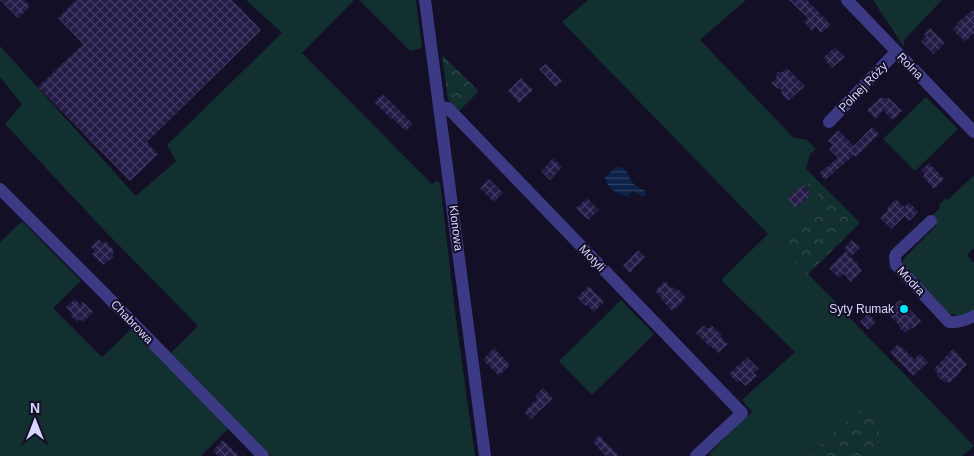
<svg xmlns="http://www.w3.org/2000/svg" width="974" height="456" font-family="Helvetica,sans-serif">
<style>
.green{fill:#12302f}
.forest{fill:url(#forest-crowns)}
.water{fill:url(#water-rules)}
.building{fill:url(#building-cross-hatch)}
.lines{fill:none;stroke-linecap:round;stroke-linejoin:round}
.minor{stroke:#3d3a85;stroke-width:12}
.poi-dot{fill:#00e5ff;stroke:#130f26;stroke-width:2}
.labels{text-anchor:middle;dominant-baseline:central;stroke-width:4;stroke-linejoin:round;paint-order:stroke}
.street-label{font-size:12px;fill:#d9d4ff;stroke:#130f26}
.poi-label{font-size:12px;fill:#d9d4ff;stroke:#130f26;text-anchor:end}
</style>
<defs>
<pattern id="forest-crowns" width="20" height="18" patternUnits="userSpaceOnUse" patternTransform="scale(1.25)"><rect width="20" height="18" fill="#12302f"/><path d="M2 6a3 3 0 1 1 6 0M12 15a3 3 0 1 1 6 0" fill="none" stroke="#344d4e"/></pattern>
<pattern id="water-rules" width="6" height="5" patternUnits="userSpaceOnUse" patternTransform="scale(1.25)"><rect width="6" height="5" fill="#0c2248"/><path d="M0 2.5h6" fill="none" stroke="#2f4163"/></pattern>
<pattern id="building-cross-hatch" width="8" height="8" patternUnits="userSpaceOnUse" patternTransform="scale(1.25)"><rect width="8" height="8" fill="#241b47"/><path d="M0 0l8 8M0 8l8-8" fill="none" stroke="#433b63"/></pattern>
</defs>
<rect width="100%" height="100%" fill="#130f26"/>
<path class="green" d="M246 0H354L302 53 432 184 436 181 440 183 456 319 475 456H271L219 404 171 353 198 326 101 227 5 124 22 104 0 77V46L136 196 176 161 167 145 282 33Z
M359 0H416L422 48 410 51Z
M588 0H746L700 40 794 138 806 139 816 149 810 154 806 169 801 176 819 196 818 205 778 244 844 310 843 311 974 446 962 456H864L877 448 863 406 808 456H711L709 454 740 422 752 412 742 400 795 352 721 280 768 234 562 22Z
M873 0H942L904 40V47Z
M926 97 958 129 915 171 883 139Z
M974 175V248L967 255 974 263V311L961 316 946 313 903 266V259L937 225 929 218 940 208 939 205 946 198 948 200Z
M22 221 81 281 53 308 102 357 133 327 231 426 201 456H0V242Z
M621 300 654 334 592 395 559 361Z"/>
<path class="forest" d="M442 55 479 91 459 111 448 99Z
M806 169 860 223 807 275 778 244 818 205 819 196 800 176Z
M863 406 881 423 877 448 864 456H808Z"/>
<path class="water" d="M616 167C630 167 626 177 634 184 637 187 642 189 645 191L646 194 644 196H642L633 191 628 196C618 196 606 187 605 177Z"/>
<path class="building" d="M0 0H24L30 6 18 18Z
M76 0H232L261 30 147 142 158 154 130 181 38 87 83 44 58 18Z
M789 0H807L831 25 821 33 816 27 812 31 804 22 808 18Z
M974 9V33L965 42 952 29 958 24 957 23Z
M930 28 945 43 934 54 921 41 926 36 924 34Z
M835 47 845 57 832 68 823 58Z
M546 64 562 81 556 87 539 69Z
M787 68 805 86 788 101 782 94 781 89 777 88 771 83 776 79 777 73 778 72H782Z
M521 78 533 90 519 103 508 91Z
M383 94 413 124 406 131 392 118 391 119 374 102Z
M880 98H889L902 111 893 120 883 110 876 119 867 110Z
M872 127 879 134 856 157 854 155 825 180 819 173 838 158 829 149 832 145 828 141 838 130 854 146Z
M553 158 562 167 550 180 541 171Z
M929 163 944 179 934 189 923 177 925 174 921 170Z
M489 179 503 193 494 202 480 188Z
M804 185 811 195 795 208 787 198Z
M587 198 599 210 588 220 576 208Z
M896 199 904 207 909 202 918 212 909 221 905 216 891 229 880 218 888 210 887 208Z
M99 239 103 244 105 241 113 249V257L103 265 92 254 95 251 91 247Z
M852 240 860 248 852 256 844 248Z
M638 250 645 257 630 273 623 266Z
M846 251 859 266 858 267 862 271 851 282 844 274 839 278 829 268Z
M665 281 672 289 673 287 678 291 679 290 686 298 682 302V303L672 311 661 299 662 298 655 291Z
M589 286 604 302 594 312 587 305 586 306 577 297Z
M75 299 80 305 83 302 93 312 83 322 80 319 77 322 70 315 72 313 66 307Z
M900 300 921 321 913 329 912 327 905 333 899 327V325L887 313 888 311V307H892Z
M868 313 876 322 868 330 860 322Z
M704 325 708 329 711 325 722 335 721 337 728 344 718 353 711 346 710 347 696 333Z
M898 344 914 359 920 354 928 362 913 376 890 352Z
M494 348 507 362 510 365 499 376 483 360Z
M953 349 967 364 960 371 961 372 950 382H944L937 376V372L934 369Z
M747 357 759 369 754 373 757 376 746 386 739 380 737 382 729 374Z
M543 388 553 398 531 419 524 412 538 398 535 396Z
M599 435 619 456H606L593 442Z
M223 440 239 456H218L213 451Z"/>
<g class="lines">
<path class="minor" d="M425 0 485 456
M847 0 974 132
M440 107 448 108 742 413 696 456
M829 122 896 52
M0 189 101 290 263 456
M931 221 896 254 895 257 896 265 949 322C959 323 965 320 974 316"/>
</g>
<circle class="poi-dot" cx="904" cy="309" r="5"/>
<g class="labels">
<g class="street-label">
<text transform="translate(910 66) rotate(46)">Rolna</text>
<text transform="translate(863 87) rotate(-46)">Polnej Róży</text>
<text transform="translate(456 228) rotate(83)">Klonowa</text>
<text transform="translate(592 258) rotate(46)">Motyli</text>
<text transform="translate(911 281) rotate(47)">Modra</text>
<text transform="translate(132 322) rotate(46)">Chabrowa</text>
</g>
<g class="poi-label">
<text x="894" y="309">Syty Rumak</text>
</g>
</g>
<g transform="translate(35 421)" stroke="#130f26" stroke-width="4" paint-order="stroke">
<path d="M0-4L9 19L0 12L-9 19Z" fill="#d9d4ff"/>
<text y="-8" font-size="14" font-weight="bold" text-anchor="middle" fill="#d9d4ff">N</text>
</g>
</svg>
